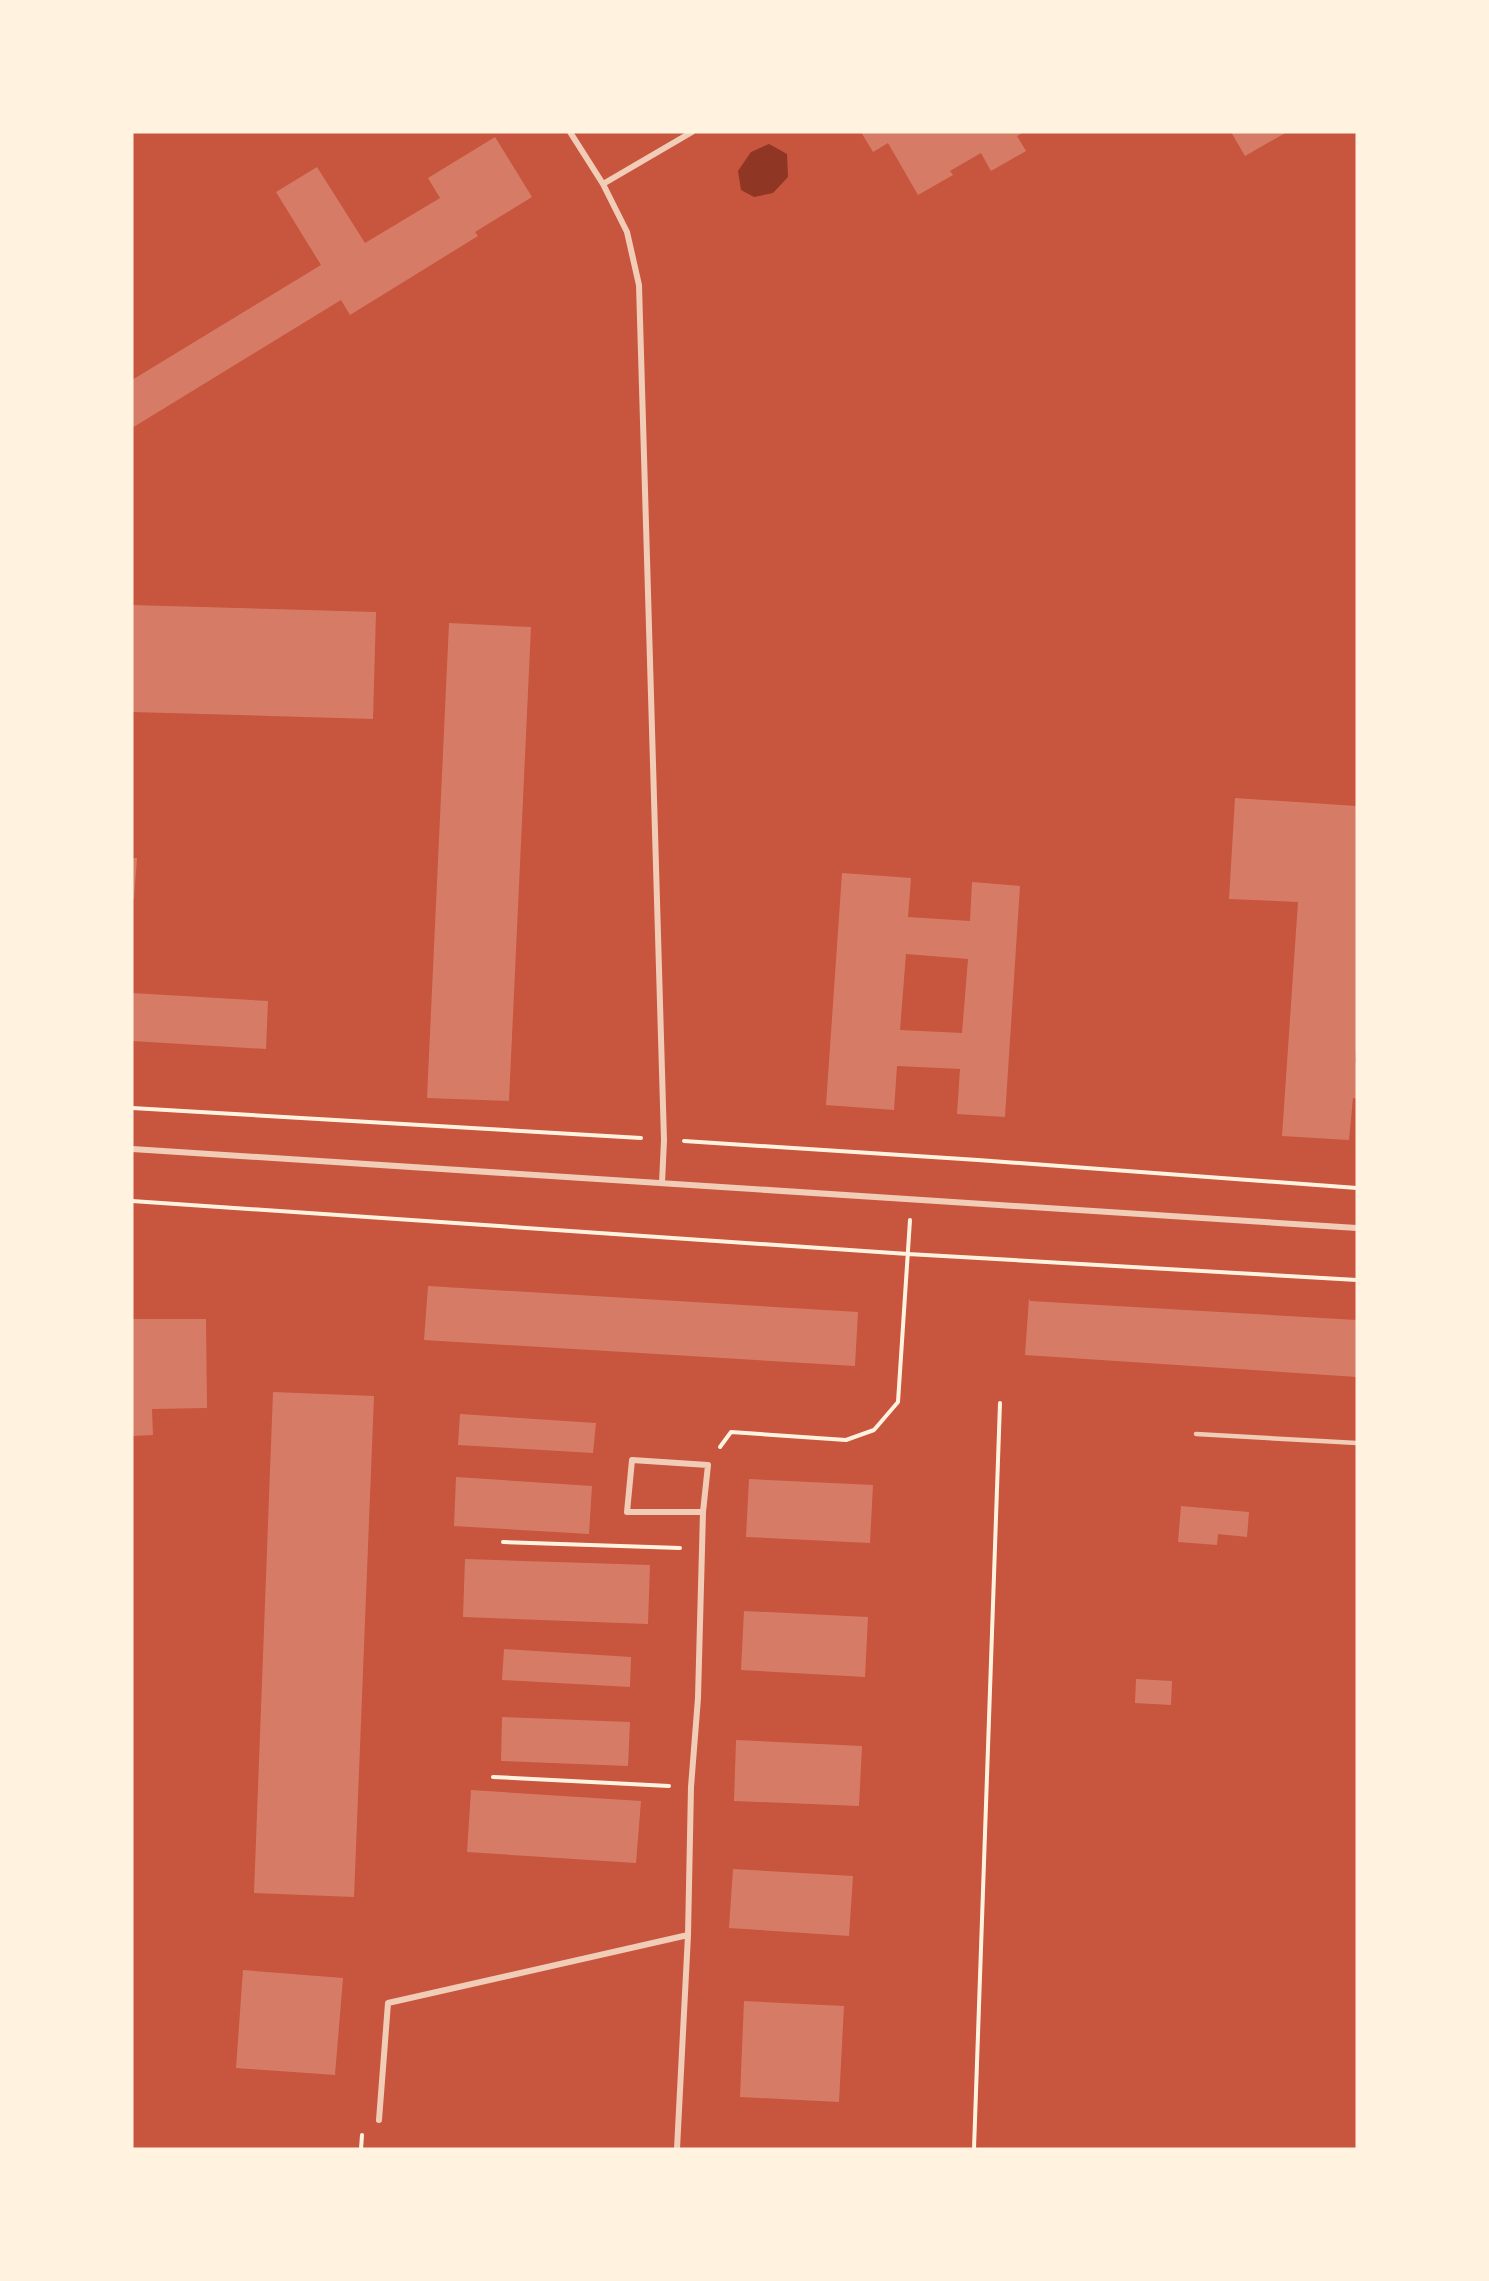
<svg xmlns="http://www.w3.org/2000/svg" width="1489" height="2281" font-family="Lato,sans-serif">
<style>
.water{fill:#8f3625}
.building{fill:#d67c66;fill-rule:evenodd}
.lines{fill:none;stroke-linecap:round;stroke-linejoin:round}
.path{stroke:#fff3e0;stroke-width:4}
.service{stroke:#f1ccb7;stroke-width:4.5}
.minor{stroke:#f1ccb7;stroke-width:6}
</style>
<rect width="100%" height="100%" fill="#c8553d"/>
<path class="water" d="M769 144 787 154 788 177 773 193 754 197 741 190 738 171 751 152Z"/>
<path class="building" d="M861 132H1024L1017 136 1026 151 991 171 981 153 950 171 953 175 918 195 888 143 873 152Z
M1231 132H1287L1245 156Z
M495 137 532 197 475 232 478 236 350 315 341 300 132 428V380L321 265 276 192 317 167 365 243 440 198 428 178Z
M132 605 376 612 373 719 132 712Z
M449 623 531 627 509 1101 427 1098Z
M1235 798 1357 806V1034L1355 1062 1357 1063V1099L1353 1098 1349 1140 1282 1136 1298 902 1229 899Z
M132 858H137L134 899H132Z
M842 873 911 878 908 917 970 921 972 882 1020 886 1005 1117 957 1114 960 1069 897 1066 894 1110 826 1105ZM906 954 968 959 962 1033 900 1030Z
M132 993 268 1001 266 1049 132 1041Z
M428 1286 858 1312 855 1366 424 1340Z
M1029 1298 1030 1301 1357 1320V1377L1025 1355Z
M132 1319H206L207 1408 152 1409 153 1435 132 1436Z
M273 1392 374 1396 354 1897 254 1893Z
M460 1414 596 1423 593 1453 458 1445Z
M456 1477 592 1486 589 1534 454 1526Z
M749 1479 873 1485 870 1543 746 1537Z
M1181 1506 1249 1512 1247 1537 1218 1534 1217 1545 1178 1542Z
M465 1559 650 1565 648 1624 463 1617Z
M744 1611 868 1617 865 1677 741 1670Z
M504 1649 631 1657 630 1687 502 1680Z
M1136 1679 1172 1681 1171 1705 1135 1703Z
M502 1717 630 1722 628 1766 501 1761Z
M736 1740 862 1746 859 1806 734 1801Z
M471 1790 641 1801 636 1863 467 1852Z
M733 1869 853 1876 849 1936 729 1928Z
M243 1970 343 1978 335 2075 236 2068Z
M744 2001 844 2006 839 2102 740 2097Z"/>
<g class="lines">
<path class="path" d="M132 1108 641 1138
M684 1141 978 1160 1357 1188
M132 1201 908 1254 1357 1280
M720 1447 731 1432 846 1440 874 1430 898 1402 910 1220
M503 1542 680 1548
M493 1777 669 1786
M361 2149 362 2135
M974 2149 1000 1403"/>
<path class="service" d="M1196 1434 1357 1443"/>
<path class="minor" d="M570 132 603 184 627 232 639 285 664 1140 662 1183
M603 184 692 132
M132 1149 1357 1228
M379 2120 388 2003 688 1935
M677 2149 688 1935 691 1787 698 1698 703 1512 708 1465 632 1460 627 1512H703"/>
</g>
<rect width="1489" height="2281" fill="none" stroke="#fff3e0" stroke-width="267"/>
</svg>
